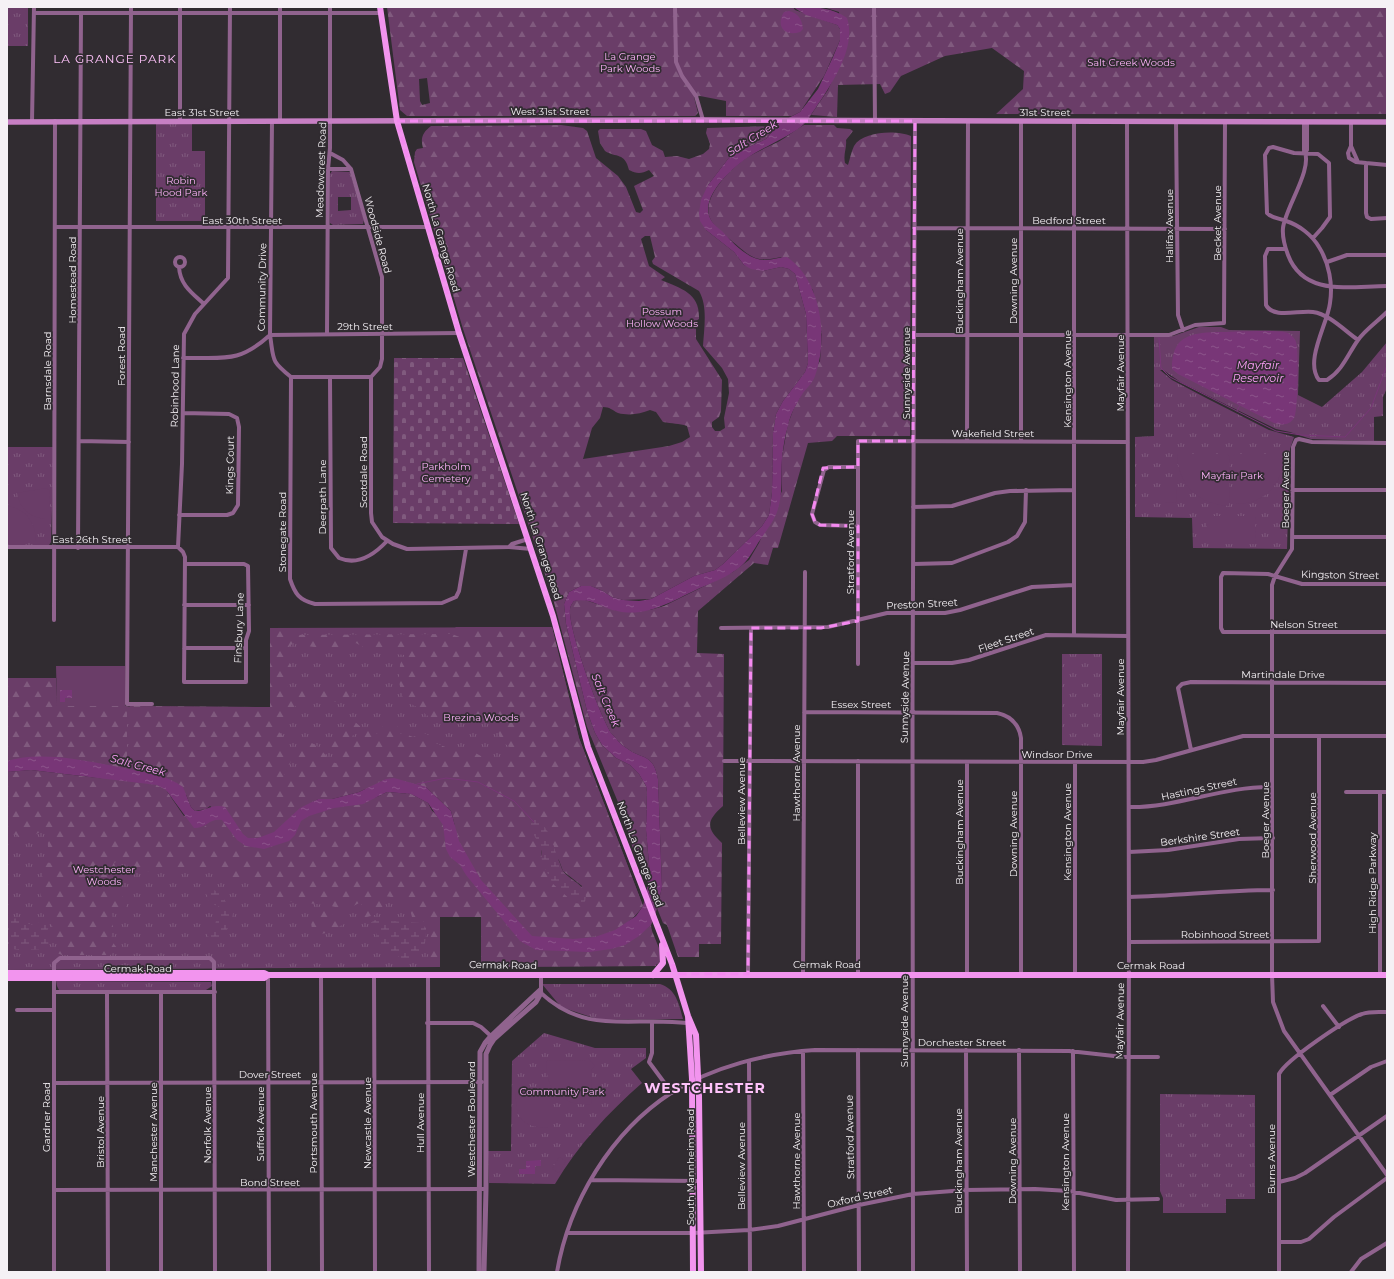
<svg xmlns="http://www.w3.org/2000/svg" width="1394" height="1279" font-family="Montserrat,sans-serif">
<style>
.grass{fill:url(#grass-tufts);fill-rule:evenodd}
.forest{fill:url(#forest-firs);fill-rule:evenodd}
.wetland{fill:url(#wetland-marsh)}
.cemetery{fill:url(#cemetery-stones)}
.pitch{fill:#6a3d68}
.water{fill:url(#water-ripples)}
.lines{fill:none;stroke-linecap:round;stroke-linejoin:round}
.stream{stroke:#783677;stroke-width:1}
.minor{stroke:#90638e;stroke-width:4}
.tertiary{stroke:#90638e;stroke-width:5}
.secondary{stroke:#c77fc4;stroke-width:5.5}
.primary{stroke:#f294ee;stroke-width:6}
.primary-bridge{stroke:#f294ee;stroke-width:6}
.marked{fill:none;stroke:#f489f0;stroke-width:3;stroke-dasharray:8 5;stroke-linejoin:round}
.labels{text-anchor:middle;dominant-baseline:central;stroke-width:3.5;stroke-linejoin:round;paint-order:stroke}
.park-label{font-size:10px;fill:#fcb1f8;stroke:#312c31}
.street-label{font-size:10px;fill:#f5f1f5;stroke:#312c31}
.water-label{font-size:11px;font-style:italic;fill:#fea0fa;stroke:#312c31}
.quarter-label{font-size:12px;letter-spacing:1px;fill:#ffc3fb;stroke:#312c31}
.district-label{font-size:14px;font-weight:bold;letter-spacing:1px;fill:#ffc3fb;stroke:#312c31}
</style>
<defs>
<pattern id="grass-tufts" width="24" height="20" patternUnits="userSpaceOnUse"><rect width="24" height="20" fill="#6a3d68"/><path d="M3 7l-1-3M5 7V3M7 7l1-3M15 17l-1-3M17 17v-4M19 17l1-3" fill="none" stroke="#805a7e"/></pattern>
<pattern id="forest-firs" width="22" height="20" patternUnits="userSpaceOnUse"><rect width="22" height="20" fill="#6a3d68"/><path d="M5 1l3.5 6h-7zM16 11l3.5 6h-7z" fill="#805a7e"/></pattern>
<pattern id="wetland-marsh" width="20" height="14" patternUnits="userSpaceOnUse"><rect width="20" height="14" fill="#6a3d68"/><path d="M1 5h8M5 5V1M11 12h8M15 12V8" fill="none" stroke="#805a7e"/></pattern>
<pattern id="cemetery-stones" width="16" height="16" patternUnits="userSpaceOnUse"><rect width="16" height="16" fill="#6a3d68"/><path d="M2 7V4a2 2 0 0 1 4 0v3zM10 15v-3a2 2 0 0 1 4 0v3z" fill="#805a7e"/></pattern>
<pattern id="water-ripples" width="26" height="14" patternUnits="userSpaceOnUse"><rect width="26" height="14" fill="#783677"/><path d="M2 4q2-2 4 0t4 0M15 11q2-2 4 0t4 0" fill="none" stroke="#8c548b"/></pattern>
</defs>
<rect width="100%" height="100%" fill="#312c31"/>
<path class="grass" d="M7 7H28V46H7Z
M156 122 192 123V151H205V221H156Z
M332 171 350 172 364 220 363 224 333 225 330 223V174ZM338 197H351V210L338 211Z
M1199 327H1221L1229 330 1300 331 1298 395 1322 407 1362 372 1387 342V388L1383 397V416L1374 417V441L1311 439 1290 432 1276 429 1182 383 1163 370H1160L1172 380 1208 399 1269 430 1294 437 1290 449 1287 549 1193 548 1192 518 1135 517V437L1154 436V337L1173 336Z
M7 447H54L51 542 49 545H7Z
M552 627 579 738 643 906 426 787 187 795 7 761V678H56L57 706 270 707V628Z
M1062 654H1102V746L1062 745Z
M7 772 184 816 411 794 428 803 432 811 639 936 651 925 656 966 481 967V916L439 917 440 967 7 970Z
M56 981 211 982 212 986 206 990H59L57 986Z
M542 984H660C676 989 679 1004 683 1019L600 1020 561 1007Z
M544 1033 595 1048H646V1058L631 1069 642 1083C608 1113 578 1145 555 1184L489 1183 488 1151H511L512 1061Z
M1160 1094 1255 1095V1199H1226V1213H1163V1198L1160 1191Z"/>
<path class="forest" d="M387 7H793L795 10 837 25 840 29V40L824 76 800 112 792 116H726V101L700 96 694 97 698 113 695 116H407L400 110ZM427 78 430 103 422 105 420 101 419 79Z
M823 7H1387V114H996L1023 89 1024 71 992 48 945 56 901 76 890 92 885 94 880 84 838 85 837 117 811 115 828 90 844 55 839 12Z
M561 125 583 128 587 131 596 158 618 176 626 187 636 212 640 213 643 210 634 186 654 176 649 170C641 174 637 174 629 170 625 152 616 158 605 151L600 143 598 131 600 129H641L646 131 652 145 663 151 665 157 677 156 689 159 703 154 709 149 710 144 706 133 707 128 776 126 766 139 731 155 708 185 706 230 734 252 744 265 763 271 781 267 789 269 795 274 806 314 808 363 805 372 783 401 776 414 773 433 772 492 769 515 762 526 723 564 715 570 694 576 651 599 623 600 612 597 603 591 591 586H581L569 592 564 604 566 624 587 711 595 733 602 745 616 758 630 765 639 774 646 786 647 792 646 830 650 875 648 883 629 839 627 824 587 727 552 595 463 329 414 162 415 152 417 149 423 148C420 138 423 132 431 126ZM645 236H650L655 257 652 261 653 264 699 291C708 306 704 329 703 346L722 368 728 379 729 393 724 418 725 428 720 431H715L712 427V422L719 417 721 411 722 380 696 339V321L699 319C700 293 682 289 661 280L665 277 649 266 641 239ZM603 407C610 407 612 410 618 413 629 416 640 414 650 410L656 412 663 422C672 424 679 423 687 426L690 437 682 442 669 446 583 459 592 428 600 418Z
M804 125H834L837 128 850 129 853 131 846 140C847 148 843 154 845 163L848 165C850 159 851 152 854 146 863 131 897 130 911 136L910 436H837L832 441 808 443 778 548H773L768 565 754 563 698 611 697 653 724 654 723 806C706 821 706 828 722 843L721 944H699V957H678L667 925 663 923 657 908 662 887 658 779C653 752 641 760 625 747 620 744 616 738 612 734 600 717 568 629 570 609 570 606 572 604 574 601L582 599 618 611 650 610 664 606 733 572 749 560 759 543 782 491V457L788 424 794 408 820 361 822 335 813 290 781 257C756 263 752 258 733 242 726 236 713 226 710 218 701 197 732 167 748 157 758 151 768 147 778 142 787 137 795 130 804 125Z
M455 627H552L579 738 643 906C619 942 570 941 532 936L481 880 459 841 451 811 426 787 394 778 386 779 359 792 332 799H318L293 814 274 832 258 838H248L237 826 210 806 206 809 195 811 191 807 183 787 130 769V706L270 707V628H283L287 635 452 634 462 638 463 635ZM295 641 307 646 328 649H341L356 643 365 648 374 647 391 650 395 654 405 655C404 659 400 662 400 666 398 677 399 690 405 701L417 707 434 721H443L445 718 444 711C452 710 459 712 466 711 473 719 484 716 492 723 498 729 499 737 503 743L509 746 510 749 507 759 503 761 496 758 490 761 470 750H453L430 741 428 735 424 733 413 737 403 733 399 734 397 721H384L381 732 375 734 368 730 353 739 352 736 361 730V727L355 722 347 728 343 735 323 740 322 742 327 749 335 750 337 752 341 751 344 753 342 755V760L336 763 330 762C325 753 317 744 307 741 298 746 296 761 299 770L288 780 281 769 290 764 292 753 282 747 281 742 283 736 278 731 279 726 291 718 286 716V713L304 700 336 702 350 699 353 694C343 685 302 691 288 692L287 685 291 679 289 677 291 665 288 660 292 655 289 647ZM548 831 563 871 582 886 574 903C562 891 540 866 541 848 541 842 546 836 548 831Z
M7 678H56L57 706H127V769L83 760 14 759 7 761Z
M31 770 157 785 166 790 190 825 203 828 212 820H222L231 834 246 846 264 849 289 841 297 830 301 821 309 816 334 808 363 804 387 792 411 794 427 803 432 811 438 817 443 825 446 849 454 861 460 865 466 875 511 931 536 950 589 952 611 949 625 945 650 926 661 953V962L654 966 481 967V917H440V967H434L428 959C429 937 439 924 412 917L408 902 405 899 384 896 386 901 383 908H374L373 909 377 913 375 915 363 918 361 916 362 904 359 903 346 910C318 900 288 906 262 895L263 887 251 880 234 883 218 875 220 868 212 865 199 871 169 867 160 868 152 872 132 868 118 861 114 863 118 875 114 885 122 892 123 897H131L133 899 131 902 126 903V909L120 913 114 910 112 912 113 929 117 930V933H112L111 940 117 948 116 951 110 955H62L57 953V944L53 939V934L51 932 52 921 44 916 43 910 46 905C40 897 37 888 43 879L41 865 43 862 51 863 53 860C50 851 45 847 50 837L42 831 23 841H19L18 836 14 834 11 837 7 830V772Z
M308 909 329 910 330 913 342 918 344 924C334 929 327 935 315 934 309 928 313 917 308 909Z"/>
<path class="wetland" d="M531 816C549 824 552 842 558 859 560 862 561 868 563 871 571 882 592 886 584 904L574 903 553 884 542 862 541 847 528 825Z
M214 890 220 893 233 913C231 926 226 934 215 941L209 939 207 932 214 928 220 907 210 903 205 891Z
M9 919C12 919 17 918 19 919 25 921 28 926 35 924 41 923 44 918 50 923L47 932 49 949 19 950 8 948 7 926Z
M375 920 421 923 426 928C426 941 425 948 419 959L408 961 382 949 375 930 370 923Z"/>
<path class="cemetery" d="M394 358H463L519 524 393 523Z"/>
<path class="pitch" d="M1177 454H1227L1230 457 1229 506C1198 504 1178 485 1177 454Z
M1235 454H1283C1284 485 1264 505 1233 504V456Z
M46 488 49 490 51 519C34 520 20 511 17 493Z
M1165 489H1177L1176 503 1165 502Z
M7 506C25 508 36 522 36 541H7Z
M1207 516H1255L1256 544H1207Z
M56 666H125V706H57Z
M588 1058 595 1066 592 1069 591 1105C560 1104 546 1092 546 1060L584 1061Z
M546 1089 552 1096 549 1099V1128C521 1127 515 1118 516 1092H543Z
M559 1157 566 1161 559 1173 552 1169Z"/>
<path class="water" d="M793 7C812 7 830 6 847 18 857 48 831 85 815 109 811 114 807 122 802 126 785 139 765 146 747 158 732 168 700 197 710 218 712 223 718 228 722 231 733 243 749 261 766 260 773 260 779 257 787 257 821 280 829 338 815 376 813 382 807 388 803 393 797 403 790 414 788 426 785 436 783 448 782 458 781 476 783 492 778 509 774 522 765 532 758 543 751 555 745 565 733 572 723 579 711 583 700 588 674 600 647 618 617 611 602 608 590 597 574 601 572 604 570 606 570 609 568 629 600 717 612 734 616 738 620 744 625 747 641 760 653 752 658 779L662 887 655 916 651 925 639 936 625 945 611 949 589 952 536 950 520 941 466 875 460 865 450 857 446 849 443 825 428 803 411 794 387 792 363 804 334 808 309 816 301 821 295 835 289 841 264 849 246 846 237 840 222 820C209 818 207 828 194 828L166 790 157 785 31 770 7 772V761C43 750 92 762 128 769 147 773 167 775 183 787L191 807 195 811C206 811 213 803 225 807L243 834 248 838H258L274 832 300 808 318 799H332L359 792 386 779 394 778 426 787 451 811 459 841 481 880 532 936 573 939 595 937 615 930 636 916 643 906 650 875 646 830 647 792 646 786 639 774 630 765 616 758 602 745 595 733 587 711 566 624 564 604 569 592 581 586H591L603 591 612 597 623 600 639 601 651 599 694 576 715 570 723 564 762 526 769 515 772 492 773 433 776 414 783 401 805 372 808 363 806 314 795 274 789 269 781 267 763 271 751 269 744 265 734 252 706 230 700 221 699 213 701 200 708 185 731 155 766 139 779 123 800 112 818 89 833 57 840 40V29L837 25 806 15Z
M789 11C798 13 802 19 803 29L800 32C785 37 775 26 784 12Z
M1217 332C1230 332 1278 329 1288 333 1291 335 1295 338 1296 342 1299 350 1298 412 1294 418 1289 426 1281 425 1274 423L1178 374 1172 369C1172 337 1188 333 1217 332Z
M60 690H72V698H65V702H60Z
M541 1160V1166H535V1174H519V1169H526V1161Z"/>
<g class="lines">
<path class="stream" d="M1159 338 1161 368 1170 377 1276 431 1301 435 1345 437 1371 408 1387 365
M1237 411 1240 405
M417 784 446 778 478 782 514 801 534 822"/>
<path class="minor" d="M131 7 127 704H152
M675 7 676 62 682 76 696 96 703 120
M874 7 875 121
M34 13H381
M32 121 34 7
M180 121V7
M280 121V7
M1127 122 1129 942 1128 1272
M1176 122 1178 315 1183 330
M1304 122V150C1314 168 1285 208 1283 228 1282 238 1285 247 1288 255 1304 297 1350 286 1387 286
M1351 122V146L1358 162
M1351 146 1348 153 1349 158 1356 162 1366 163
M330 153 343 160 351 169 382 277V359L380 367 371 377
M1305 153 1307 150V122
M1387 165 1366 163V213L1367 217 1371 219 1387 218
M328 169H351
M56 227H427
M914 228 1225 229
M1313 238 1322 228 1330 217 1329 163 1318 154 1294 153 1273 147 1269 148 1265 155 1267 213C1271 218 1279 218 1286 221 1299 225 1312 235 1319 247 1329 263 1333 284 1330 303 1328 323 1304 361 1319 380H1327C1343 370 1348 354 1358 340 1365 330 1378 321 1387 312
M1286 249H1268L1265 256 1266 305C1273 319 1299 310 1313 312 1329 314 1345 331 1358 340
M175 262a5 5 0 1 1 10 0a5 5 0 1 1-10 0Z
M1327 262 1347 255H1387
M179 267C180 285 192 293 204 304
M459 333 270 335C274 360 270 360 291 377L290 579C295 594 299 600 315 604L442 603 456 597 459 591 466 549
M327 334 328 169 330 148V7
M914 335H1169L1195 325 1224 323 1225 122
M183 358C223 357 238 364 270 335L272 121
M291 377H371V513L372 522 382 537 393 544 407 549 509 547 531 549
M330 378 331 548 339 558C358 566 374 555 387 541
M79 441 129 442
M967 441 968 121
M1021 441V121
M1387 443 1312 442 1299 439 1296 440 1293 447 1292 549 1275 576 1272 585V975L1273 1002 1284 1031 1387 1175
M1292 490H1387
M913 507 952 506 995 493 1010 491 1074 490
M179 515H227L233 513 238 505 239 427 237 418 229 414 183 413
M858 526 820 525 815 522 812 514 824 470 829 467H858
M1292 537H1387
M7 547H178
M509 547 512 544 528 539
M78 548 81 13
M185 564H244L248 566 249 631 246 640V682H184L185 557 183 552 178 547 182 464 184 334 195 314 228 278 230 7
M914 564 952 563 1008 542 1017 536 1025 522 1026 490
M1387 584H1302L1268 574 1223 573 1221 577V628L1223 632H1387
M184 605H249
M54 620 55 121
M721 628 828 627 887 613H945L960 610 1032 587 1074 585
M1074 635V122
M184 648H246
M913 663H952L969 660 1046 635 1128 636
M858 664V441L1128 442
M804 712 997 713C1011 716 1019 725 1021 738V974
M1191 750 1178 688 1182 684 1191 682 1387 683
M724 761 1143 762 1156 760 1243 736H1387
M967 762V974
M1075 762V975
M1346 792H1387
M1129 807C1177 808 1223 786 1272 787
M1129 852 1168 850 1239 839 1273 838
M1129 897C1177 896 1225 890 1273 890
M1129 942 1319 941V736
M374 974 375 1272
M428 974 429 1272
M748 974 751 628
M803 974 805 572
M858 974V761
M268 975 269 1272
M321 975 322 1272
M541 975V993C587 1036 632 1016 687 1023
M1380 975V792
M214 978 215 1272
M54 992H215
M107 992 108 1272
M161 992V1272
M1323 1006 1339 1027
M17 1010H54
M652 1022V1053L649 1062 672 1093
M427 1023H473L481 1027 492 1037
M858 1050 859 1272
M966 1050 967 1272
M1019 1050 1020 1272
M803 1051 804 1272
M1073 1051 1074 1272
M749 1061 750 1272
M54 1083 482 1082
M1330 1095 1371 1067 1387 1061
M591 1180 699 1181
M1279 1182 1295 1178 1305 1173 1387 1116
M54 1190 486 1189
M567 1233H693L749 1230 778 1226 859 1205 913 1194 966 1190 1035 1189 1069 1191 1116 1200 1158 1199
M1279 1242H1301L1309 1239 1334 1217 1387 1178
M54 1272V963L60 958H210L214 962V973
M557 1272C569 1202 611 1132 671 1093 712 1067 767 1053 815 1050L1069 1051 1123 1057H1158
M913 1272C911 888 913 505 915 121
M1279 1272V1074C1286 1060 1346 1019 1362 1014 1370 1011 1379 1012 1387 1012
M1351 1272 1361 1259 1387 1243"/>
<path class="tertiary" d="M479 1272 480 1052 485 1043 491 1036 540 990
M484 1272 486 1189V1054L490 1045 494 1039 536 1002 541 993"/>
<path class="secondary" d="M7 122 703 120 1387 122"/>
<path class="primary" d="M380 7 397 121 459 333 553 616 588 747 672 964 688 1016 696 1035 699 1096 701 1272
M70 973H264L268 975H1387
M653 975 663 963 662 945
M70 978H264L268 975
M688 1016 692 1079 693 1272"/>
<path class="primary-bridge" d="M7 973H70
M7 978H70"/>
</g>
<path class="marked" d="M397 121H915L913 441H858V467L823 468 812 514 815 522 820 525 858 526V621L821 628H751L748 974H676L588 747 553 616 459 333Z"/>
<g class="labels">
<g class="park-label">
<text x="630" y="56">La Grange<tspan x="630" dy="12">Park Woods</tspan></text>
<text x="1131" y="62">Salt Creek Woods</text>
<text x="181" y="180">Robin<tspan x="181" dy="12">Hood Park</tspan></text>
<text x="662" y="311">Possum<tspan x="662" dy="12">Hollow Woods</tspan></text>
<text x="446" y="466">Parkholm<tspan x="446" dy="12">Cemetery</tspan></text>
<text x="1232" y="475">Mayfair Park</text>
<text x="481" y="717">Brezina Woods</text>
<text x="104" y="869">Westchester<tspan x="104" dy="12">Woods</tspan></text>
<text x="562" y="1091">Community Park</text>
</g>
<g class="street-label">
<text x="550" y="111">West 31st Street</text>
<text x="202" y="112">East 31st Street</text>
<text x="1045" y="112">31st Street</text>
<text transform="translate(321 170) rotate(-88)">Meadowcrest Road</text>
<text x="242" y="220">East 30th Street</text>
<text x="1069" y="220">Bedford Street</text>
<text transform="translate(1217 223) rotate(-90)">Becket Avenue</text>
<text transform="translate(1169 226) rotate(-90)">Halifax Avenue</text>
<text transform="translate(378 235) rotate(75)">Woodside Road</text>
<text transform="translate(441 238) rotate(74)">North La Grange Road</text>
<text transform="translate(72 280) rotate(-90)">Homestead Road</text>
<text transform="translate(959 281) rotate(-90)">Buckingham Avenue</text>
<text transform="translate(1013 281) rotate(-90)">Downing Avenue</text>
<text transform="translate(262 287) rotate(-89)">Community Drive</text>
<text x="365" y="326">29th Street</text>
<text transform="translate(121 356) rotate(-90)">Forest Road</text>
<text transform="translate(47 371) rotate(-90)">Barnsdale Road</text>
<text transform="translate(906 373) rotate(-90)">Sunnyside Avenue</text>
<text transform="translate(1120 373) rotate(-90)">Mayfair Avenue</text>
<text transform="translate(1067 379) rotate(-90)">Kensington Avenue</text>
<text transform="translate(175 386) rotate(-89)">Robinhood Lane</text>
<text x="993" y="433">Wakefield Street</text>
<text transform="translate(230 465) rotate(-89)">Kings Court</text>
<text transform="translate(363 472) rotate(-90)">Scotdale Road</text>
<text transform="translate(1285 490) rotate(-90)">Boeger Avenue</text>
<text transform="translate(322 497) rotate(-90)">Deerpath Lane</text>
<text transform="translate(282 532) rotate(-90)">Stonegate Road</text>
<text x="92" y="539">East 26th Street</text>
<text transform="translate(541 546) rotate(72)">North La Grange Road</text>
<text transform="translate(850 552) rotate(-90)">Stratford Avenue</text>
<text transform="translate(1340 575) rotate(1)">Kingston Street</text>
<text transform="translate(922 604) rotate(-3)">Preston Street</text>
<text x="1304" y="624">Nelson Street</text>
<text transform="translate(239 628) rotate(-88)">Finsbury Lane</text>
<text transform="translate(1006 640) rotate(-19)">Fleet Street</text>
<text x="1283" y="674">Martindale Drive</text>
<text transform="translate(905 697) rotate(-89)">Sunnyside Avenue</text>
<text transform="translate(1120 697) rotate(-90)">Mayfair Avenue</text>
<text x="861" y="704">Essex Street</text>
<text x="1057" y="754">Windsor Drive</text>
<text transform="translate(796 773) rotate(-90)">Hawthorne Avenue</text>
<text transform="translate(1199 789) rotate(-12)">Hastings Street</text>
<text transform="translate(741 801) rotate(-90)">Belleview Avenue</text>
<text transform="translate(1265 820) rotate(-90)">Boeger Avenue</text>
<text transform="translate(959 832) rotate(-90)">Buckingham Avenue</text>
<text transform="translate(1067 832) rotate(-90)">Kensington Avenue</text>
<text transform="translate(1013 834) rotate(-90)">Downing Avenue</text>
<text transform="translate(1200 837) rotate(-8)">Berkshire Street</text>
<text transform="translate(1312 838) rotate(-90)">Sherwood Avenue</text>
<text transform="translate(640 854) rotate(69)">North La Grange Road</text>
<text transform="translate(1372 883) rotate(-90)">High Ridge Parkway</text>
<text x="1225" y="934">Robinhood Street</text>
<text x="827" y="964">Cermak Road</text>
<text transform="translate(503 965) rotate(1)">Cermak Road</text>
<text x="1151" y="965">Cermak Road</text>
<text x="138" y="968">Cermak Road</text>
<text transform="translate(904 1021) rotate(-90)">Sunnyside Avenue</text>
<text transform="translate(1120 1021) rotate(-89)">Mayfair Avenue</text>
<text x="962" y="1042">Dorchester Street</text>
<text x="270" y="1074">Dover Street</text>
<text transform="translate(46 1117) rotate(-90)">Gardner Road</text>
<text transform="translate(471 1119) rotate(-90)">Westchester Boulevard</text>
<text transform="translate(313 1123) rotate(-90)">Portsmouth Avenue</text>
<text transform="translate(367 1123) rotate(-90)">Newcastle Avenue</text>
<text transform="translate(420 1123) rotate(-90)">Hull Avenue</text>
<text transform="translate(260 1124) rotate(-90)">Suffolk Avenue</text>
<text transform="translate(207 1125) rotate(-90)">Norfolk Avenue</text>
<text transform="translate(100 1132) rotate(-90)">Bristol Avenue</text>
<text transform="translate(153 1132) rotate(-90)">Manchester Avenue</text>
<text transform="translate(850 1137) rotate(-91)">Stratford Avenue</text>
<text transform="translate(1271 1159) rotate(-90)">Burns Avenue</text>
<text transform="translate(796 1161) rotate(-90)">Hawthorne Avenue</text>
<text transform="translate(958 1161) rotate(-90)">Buckingham Avenue</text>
<text transform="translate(1012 1161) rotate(-90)">Downing Avenue</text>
<text transform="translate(1065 1162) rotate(-90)">Kensington Avenue</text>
<text transform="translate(741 1166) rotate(-90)">Belleview Avenue</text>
<text transform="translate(690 1167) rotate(-90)">South Mannheim Road</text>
<text x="270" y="1182">Bond Street</text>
<text transform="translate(860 1197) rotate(-13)">Oxford Street</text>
</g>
<g class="water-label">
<text transform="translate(752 138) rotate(-32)">Salt Creek</text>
<text x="1258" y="365">Mayfair<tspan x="1258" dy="13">Reservoir</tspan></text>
<text transform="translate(606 700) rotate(67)">Salt Creek</text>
<text transform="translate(138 765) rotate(15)">Salt Creek</text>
</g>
<g class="quarter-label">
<text x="115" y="58">LA GRANGE PARK</text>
</g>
<g class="district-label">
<text x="705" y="1088">WESTCHESTER</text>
</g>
</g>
<rect width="1394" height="1279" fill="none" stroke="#f5f1f5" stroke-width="16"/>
</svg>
